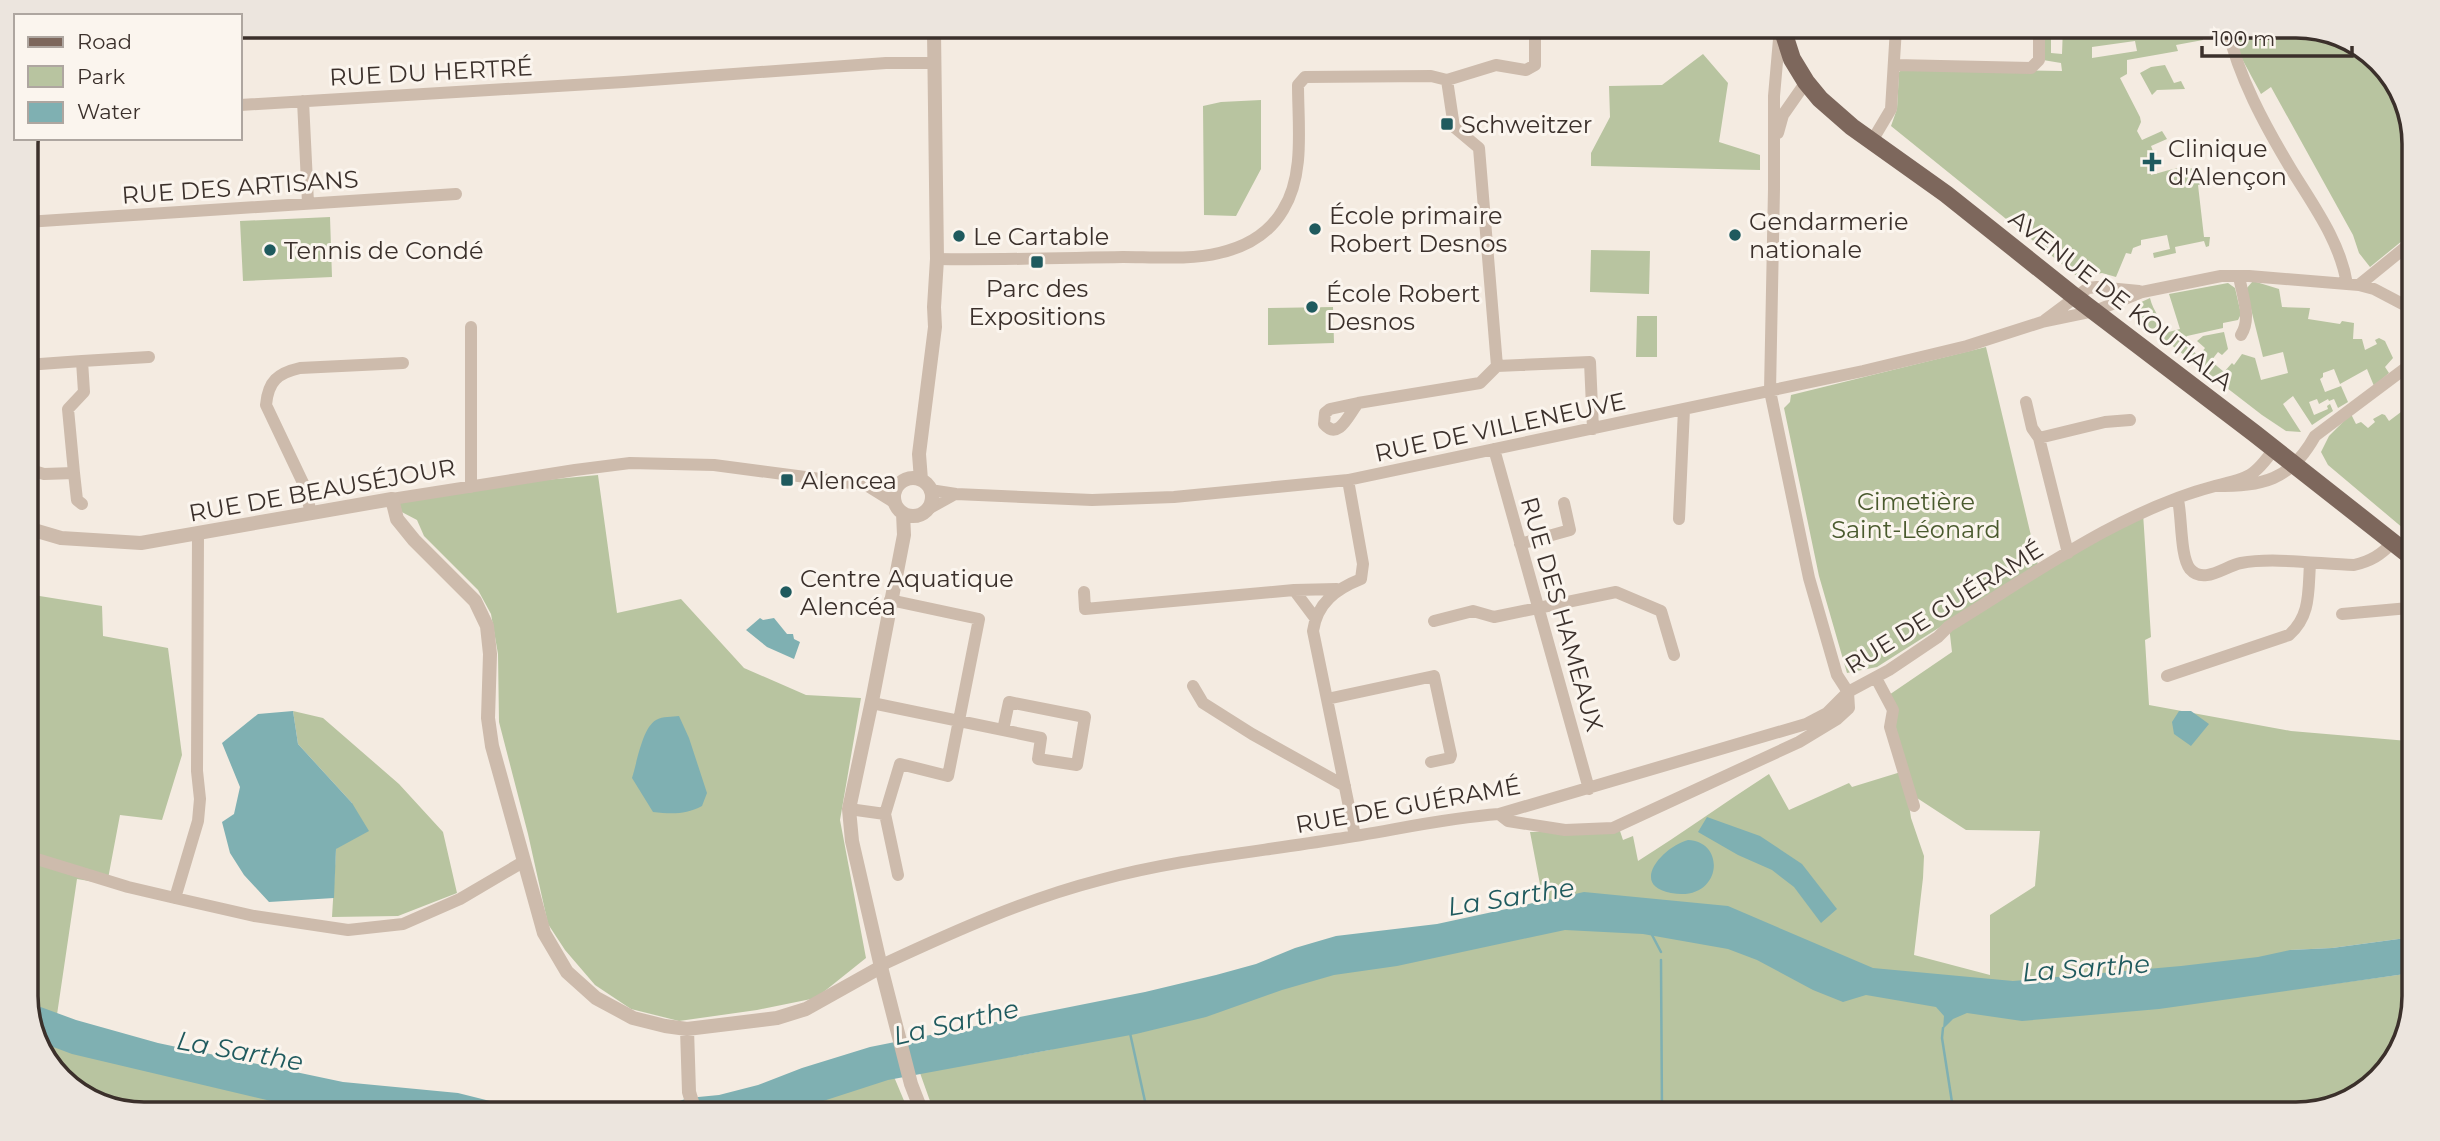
<svg xmlns="http://www.w3.org/2000/svg" width="2440" height="1141" font-family="Montserrat,sans-serif">
<style>
.green{fill:#b8c4a0;fill-rule:evenodd}
.water{fill:#7fb0b2}
.lines{fill:none;stroke-linecap:round;stroke-linejoin:round}
.stream{stroke:#7fb0b2;stroke-width:2.5}
.minor{stroke:#cdbbac;stroke-width:12}
.tertiary{stroke:#cdbbac;stroke-width:14}
.primary{stroke:#7d675c;stroke-width:18}
.poi-dot{fill:#1f5a5e;stroke:#fbf5ee;stroke-width:2.5}
.labels{text-anchor:middle;dominant-baseline:central;stroke-width:6;stroke-linejoin:round;paint-order:stroke}
.street-label{font-size:24px;fill:#3b302b;stroke:#fbf5ee}
.poi-label{font-size:24px;fill:#3b302b;stroke:#fbf5ee;text-anchor:start}
.park-label{font-size:24px;fill:#4a5a2e;stroke:#fbf5ee}
.water-label{font-size:26px;font-style:italic;fill:#1f5a5e;stroke:#fbf5ee}
.rim{fill:none;stroke:#3b302b;stroke-width:3.5}
</style>
<rect width="100%" height="100%" fill="#f4ebe1"/>
<path class="green" d="M2295 26 2341 35 2394 79 2414 138 2413 232 2370 267 2359 253 2353 235 2271 87 2261 94 2241 57 2233 27Z
M2042 27H2051V53L2062 54 2063 27 2201 28 2203 40 2176 45 2178 51 2127 60V74L2120 78 2140 117 2141 122 2137 131 2142 140 2162 131 2167 139 2151 146 2155 156 2147 154 2151 175C2168 171 2201 157 2204 184L2198 185 2204 237H2210L2209 246 2206 247 2204 241 2175 247 2176 253 2154 258 2153 253 2170 249 2167 235 2141 240V245L2133 248 2131 254 2126 253 2116 277 2102 273 2078 277 1891 126 1897 109 1899 72 1903 69 2062 71 2061 63 2043 60ZM2135 41 2137 51 2092 58V47Z
M1309 30H1399L1400 37 1309 38Z
M1703 54 1728 83 1719 142 1760 155V170L1591 166V153L1610 117 1609 86 1662 85Z
M2165 65 2174 83 2181 81 2185 89 2157 90 2152 95 2140 73 2151 67Z
M1261 100V169L1236 216 1204 215 1203 106 1221 102Z
M330 217 332 277 243 281 240 221Z
M1591 250 1650 251 1649 294 1590 292Z
M2253 281 2279 289 2282 307 2310 308 2308 319 2340 324 2342 321 2354 323 2353 339H2362L2365 350 2377 344 2375 340 2379 338 2385 341 2393 358 2385 367 2389 373 2374 386 2367 369 2340 384 2334 369 2323 373V377L2320 379 2325 392 2341 386 2348 402 2338 408 2334 399 2329 401 2328 399 2319 404 2317 399 2309 402 2314 415 2328 409 2327 406 2330 404 2333 411 2312 425 2293 396 2283 404 2301 432 2286 431 2262 415 2135 317 2133 314 2137 304 2150 298C2153 311 2162 320 2165 333L2180 329 2169 294 2228 283 2235 288 2241 314 2238 320 2223 323V328L2187 336 2182 342 2199 356 2205 348 2197 341 2203 336 2224 332 2228 349 2222 355 2218 352 2211 361 2224 372 2232 363 2234 365 2242 354 2255 358 2261 380 2288 373 2283 352 2263 357 2246 289Z
M1333 307 1334 343 1268 345V308Z
M1637 316H1657V357H1636Z
M1986 347 2038 565 1877 667 1847 673 1819 576 1784 408 1790 402 1791 395Z
M2411 396 2410 534 2328 465 2321 452 2329 436 2351 414 2356 424 2361 422 2368 428 2375 422 2373 419 2382 414 2385 415 2389 421 2405 409 2402 402Z
M598 475 617 613 681 599 744 668 806 695 861 698 840 820 866 958 816 998 757 1010 679 1021 631 1009 595 985 565 950 548 924 528 834 499 722 498 654 491 614 478 590 424 536 417 520 396 509 392 499 471 487Z
M2143 513 2151 637 2145 640 2149 705 2291 731 2408 741 2406 938 2332 948 2290 950 2288 990 2405 974V1042L2361 1095 2296 1115H935L920 1073 1049 1050 1543 900 1530 832 1620 831 1623 840 1633 836 1638 861C1683 833 1725 802 1769 774L1789 810 1849 783 1852 787 1904 771 1911 818 1924 856 1923 878 1914 955 1990 975V915L2035 886 2040 831 1966 830 1917 798 1886 697 1952 652 1949 626Z
M27 594 102 606 103 636 168 648 182 755 162 820 120 815 107 884 77 879 54 1035 292 1106 319 1105 321 1115H145L99 1106 46 1062 27 1004Z
M293 711 323 718 399 784 443 832 457 893 398 916 332 917 336 849 352 803 298 744Z
M892 1072 910 1115H763Z"/>
<path class="water" d="M760 618 763 620 774 618 787 634H793L794 639 800 642 794 659 767 647 746 630Z
M293 711 298 744 352 803 369 831 336 849 334 898 269 902 244 875 230 853 222 822 234 814 240 787 222 743 258 714Z
M2179 711H2191L2209 724 2191 746 2174 734 2172 722Z
M679 716 689 738 707 793 702 806C685 815 671 814 653 812L632 778C637 763 642 728 656 720 663 716 672 717 679 716Z
M1707 817 1760 836 1802 864 1837 909 1821 923 1794 887 1772 870 1738 855 1698 832Z
M1688 840C1728 842 1721 903 1671 893 1628 885 1664 846 1688 840Z
M1584 892 1728 906 1873 968 2013 981 2181 966 2258 957 2290 950 2332 948 2406 938 2405 974 2159 1009 2022 1021 1967 1013 1953 1019 1943 1029 1944 1016 1936 1007 1866 995 1843 1002 1813 990 1757 960 1728 949 1643 934 1565 930 1397 966 1334 975 1282 990 1206 1017 1136 1034 888 1080 780 1115H641L688 1098 719 1095 758 1085 802 1068 870 1047 1145 992 1216 975 1256 964 1295 948 1336 936 1437 924Z
M27 1002 76 1020 158 1043 343 1082 458 1093 546 1115H359L312 1104 292 1106 72 1054 40 1042Z"/>
<g class="lines">
<path class="stream" d="M1651 933 1661 952
M1661 960 1662 1115
M1943 1028 1942 1038 1954 1115
M1130 1033 1148 1115"/>
<path class="minor" d="M2227 27C2239 78 2264 124 2291 169 2313 205 2340 241 2347 284
M1895 65 2031 68 2039 60V27
M1447 80 1454 127 1479 148 1497 366
M1447 80 1496 65 1526 70 1535 65V29
M303 101 308 203
M240 105 624 82 886 63H933
M1778 133 1783 115 1806 82
M1872 141 1891 109 1896 28
M26 222 456 194
M937 259C999 260 1061 258 1123 257 1151 257 1193 260 1219 253 1246 247 1269 234 1283 210 1305 175 1298 125 1298 85L1305 77 1431 76 1447 80
M2239 276C2242 295 2252 318 2241 335
M2359 285 2412 242
M2045 320 2088 288 2097 287 2139 291
M471 327V487
M82 361 149 357
M26 365 82 361 84 392 68 409 74 473 44 474 27 469
M2026 402 2032 428 2039 438 2068 553
M1358 403C1349 414 1339 441 1324 424L1325 413 1330 409 1358 403 1480 383 1497 366 1590 362 1593 429
M2039 438 2105 422 2130 420
M1494 449 1589 789
M2274 449C2254 477 2249 478 2215 486 2263 486 2290 481 2315 436L2411 364
M74 473 77 500 82 504
M1348 480 1363 564 1361 579C1336 589 1317 603 1313 631L1355 836
M866 485 895 503
M930 490 956 494 1092 500 1174 497 1348 480 1863 371 1967 346 2042 322 2095 311 2142 292 2221 276H2249L2359 285 2374 289 2412 309
M392 499 575 470 630 463 714 465 866 485 899 483
M2178 500C2182 517 2180 556 2190 569 2204 585 2225 566 2241 563 2273 557 2320 564 2354 565 2371 561 2381 555 2393 542
M928 509 955 494
M311 513 304 485 266 405C268 381 278 373 300 368L403 363
M1679 519 1684 409
M1520 544 1570 530 1564 503
M1294 590 1315 618
M1084 592 1085 609 1294 590 1337 589
M890 600 979 619 948 776 900 764 885 814 898 875
M2342 614 2409 608
M1434 621 1473 611 1494 617 1616 592 1661 611 1674 655
M2167 676 2289 635C2311 616 2308 591 2310 564
M1876 678 1893 710 1890 727 1914 806
M1193 686 1203 703 1252 734 1345 786
M1327 699 1434 676 1451 755 1450 758 1431 762
M872 703 1041 738 1038 759 1077 765 1085 717 1009 702 1003 730
M849 809 885 814
M1499 814 1508 821 1565 830 1613 828 1799 742 1837 719 1849 708 1848 692 1837 675 1809 578 1770 391 1774 189V96L1780 28
M27 856 128 887 175 898 254 916 348 930 403 924 460 899 523 862
M175 898 198 821 200 799 197 771 198 534
M881 967 886 963C955 931 1026 899 1100 880 1177 859 1257 852 1336 839 1390 831 1444 818 1499 814L1806 724 1827 713 1848 692 1889 670 1938 637 1949 626C2031 576 2122 510 2215 486"/>
<path class="tertiary" d="M894 497a19 19 0 1 1 38 0a19 19 0 1 1-38 0Z
M921 480 919 454 935 327 934 307 937 259 934 32
M903 513 904 535 873 696 849 809 852 841 881 967 911 1084 923 1115
M27 528 61 538 141 543 392 499 397 519 414 540 475 601 487 626 490 654 488 718 492 746 544 933 567 972 596 998 633 1018 665 1026 687 1029 777 1018 806 1009 881 967
M687 1029 689 1092 696 1115"/>
<path class="primary" d="M1782 28 1792 59 1806 82 1820 99 1852 127 1946 194 2074 296 2254 433 2409 555"/>
</g>
<g class="poi-dot">
<rect x="1440" y="117" width="14" height="14" rx="3.5"/>
<path d="M2148.5 151.5h7v7h7v7h-7v7h-7v-7h-7v-7h7z"/>
<circle cx="1315" cy="229" r="7"/>
<circle cx="1735" cy="235" r="7"/>
<circle cx="959" cy="236" r="7"/>
<circle cx="270" cy="250" r="7"/>
<rect x="1030" y="255" width="14" height="14" rx="3.5"/>
<circle cx="1312" cy="307" r="7"/>
<rect x="780" y="473" width="14" height="14" rx="3.5"/>
<circle cx="786" cy="592" r="7"/>
</g>
<g class="labels">
<g class="street-label">
<text transform="translate(431 72) rotate(-3)">RUE DU HERTRÉ</text>
<text transform="translate(240 187) rotate(-4)">RUE DES ARTISANS</text>
<text transform="translate(2121 300) rotate(38)">AVENUE DE KOUTIALA</text>
<text transform="translate(1500 427) rotate(-12)">RUE DE VILLENEUVE</text>
<text transform="translate(322 490) rotate(-10)">RUE DE BEAUSÉJOUR</text>
<text transform="translate(1944 607) rotate(-32)">RUE DE GUÉRAMÉ</text>
<text transform="translate(1562 614) rotate(74)">RUE DES HAMEAUX</text>
<text transform="translate(1408 805) rotate(-10)">RUE DE GUÉRAMÉ</text>
</g>
<g class="poi-label">
<text x="1461" y="124">Schweitzer</text>
<text x="2168" y="148">Clinique<tspan x="2168" dy="28">d'Alençon</tspan></text>
<text x="1329" y="215">École primaire<tspan x="1329" dy="28">Robert Desnos</tspan></text>
<text x="1749" y="221">Gendarmerie<tspan x="1749" dy="28">nationale</tspan></text>
<text x="973" y="236">Le Cartable</text>
<text x="284" y="250">Tennis de Condé</text>
<text x="1037" y="288" text-anchor="middle">Parc des<tspan x="1037" dy="28">Expositions</tspan></text>
<text x="1326" y="293">École Robert<tspan x="1326" dy="28">Desnos</tspan></text>
<text x="801" y="480">Alencea</text>
<text x="800" y="578">Centre Aquatique<tspan x="800" dy="28">Alencéa</tspan></text>
</g>
<g class="park-label">
<text x="1916" y="501">Cimetière<tspan x="1916" dy="28">Saint-Léonard</tspan></text>
</g>
<g class="water-label">
<text transform="translate(1511 897) rotate(-9)">La Sarthe</text>
<text transform="translate(2086 968) rotate(-4)">La Sarthe</text>
<text transform="translate(956 1022) rotate(-13)">La Sarthe</text>
<text transform="translate(240 1051) rotate(10)">La Sarthe</text>
</g>
</g>
<path d="M0 0H2440V1141H0ZM144 38H2296A106 106 0 0 1 2402 144V996A106 106 0 0 1 2296 1102H144A106 106 0 0 1 38 996V144A106 106 0 0 1 144 38Z" fill="#ece5de" fill-rule="evenodd"/>
<path class="rim" d="M144 38H2296A106 106 0 0 1 2402 144V996A106 106 0 0 1 2296 1102H144A106 106 0 0 1 38 996V144A106 106 0 0 1 144 38Z"/>
<rect x="14" y="14" width="228" height="126" fill="#fbf5ee" stroke="#aea6a0" stroke-width="2"/>
<rect x="28" y="37" width="35" height="10" fill="#7d675c" stroke="#aea6a0" stroke-width="2"/>
<text x="77" y="49" font-size="21" fill="#3b302b">Road</text>
<rect x="28" y="66" width="35" height="21" fill="#b8c4a0" stroke="#aea6a0" stroke-width="2"/>
<text x="77" y="84" font-size="21" fill="#3b302b">Park</text>
<rect x="28" y="102" width="35" height="21" fill="#7fb0b2" stroke="#aea6a0" stroke-width="2"/>
<text x="77" y="119" font-size="21" fill="#3b302b">Water</text>
<path d="M2202 46v10h150v-10" fill="none" stroke="#3b302b" stroke-width="3.5"/>
<text x="2212" y="46" font-size="21" fill="#3b302b" stroke="#fbf5ee" stroke-width="5" paint-order="stroke">100 m</text>
</svg>
